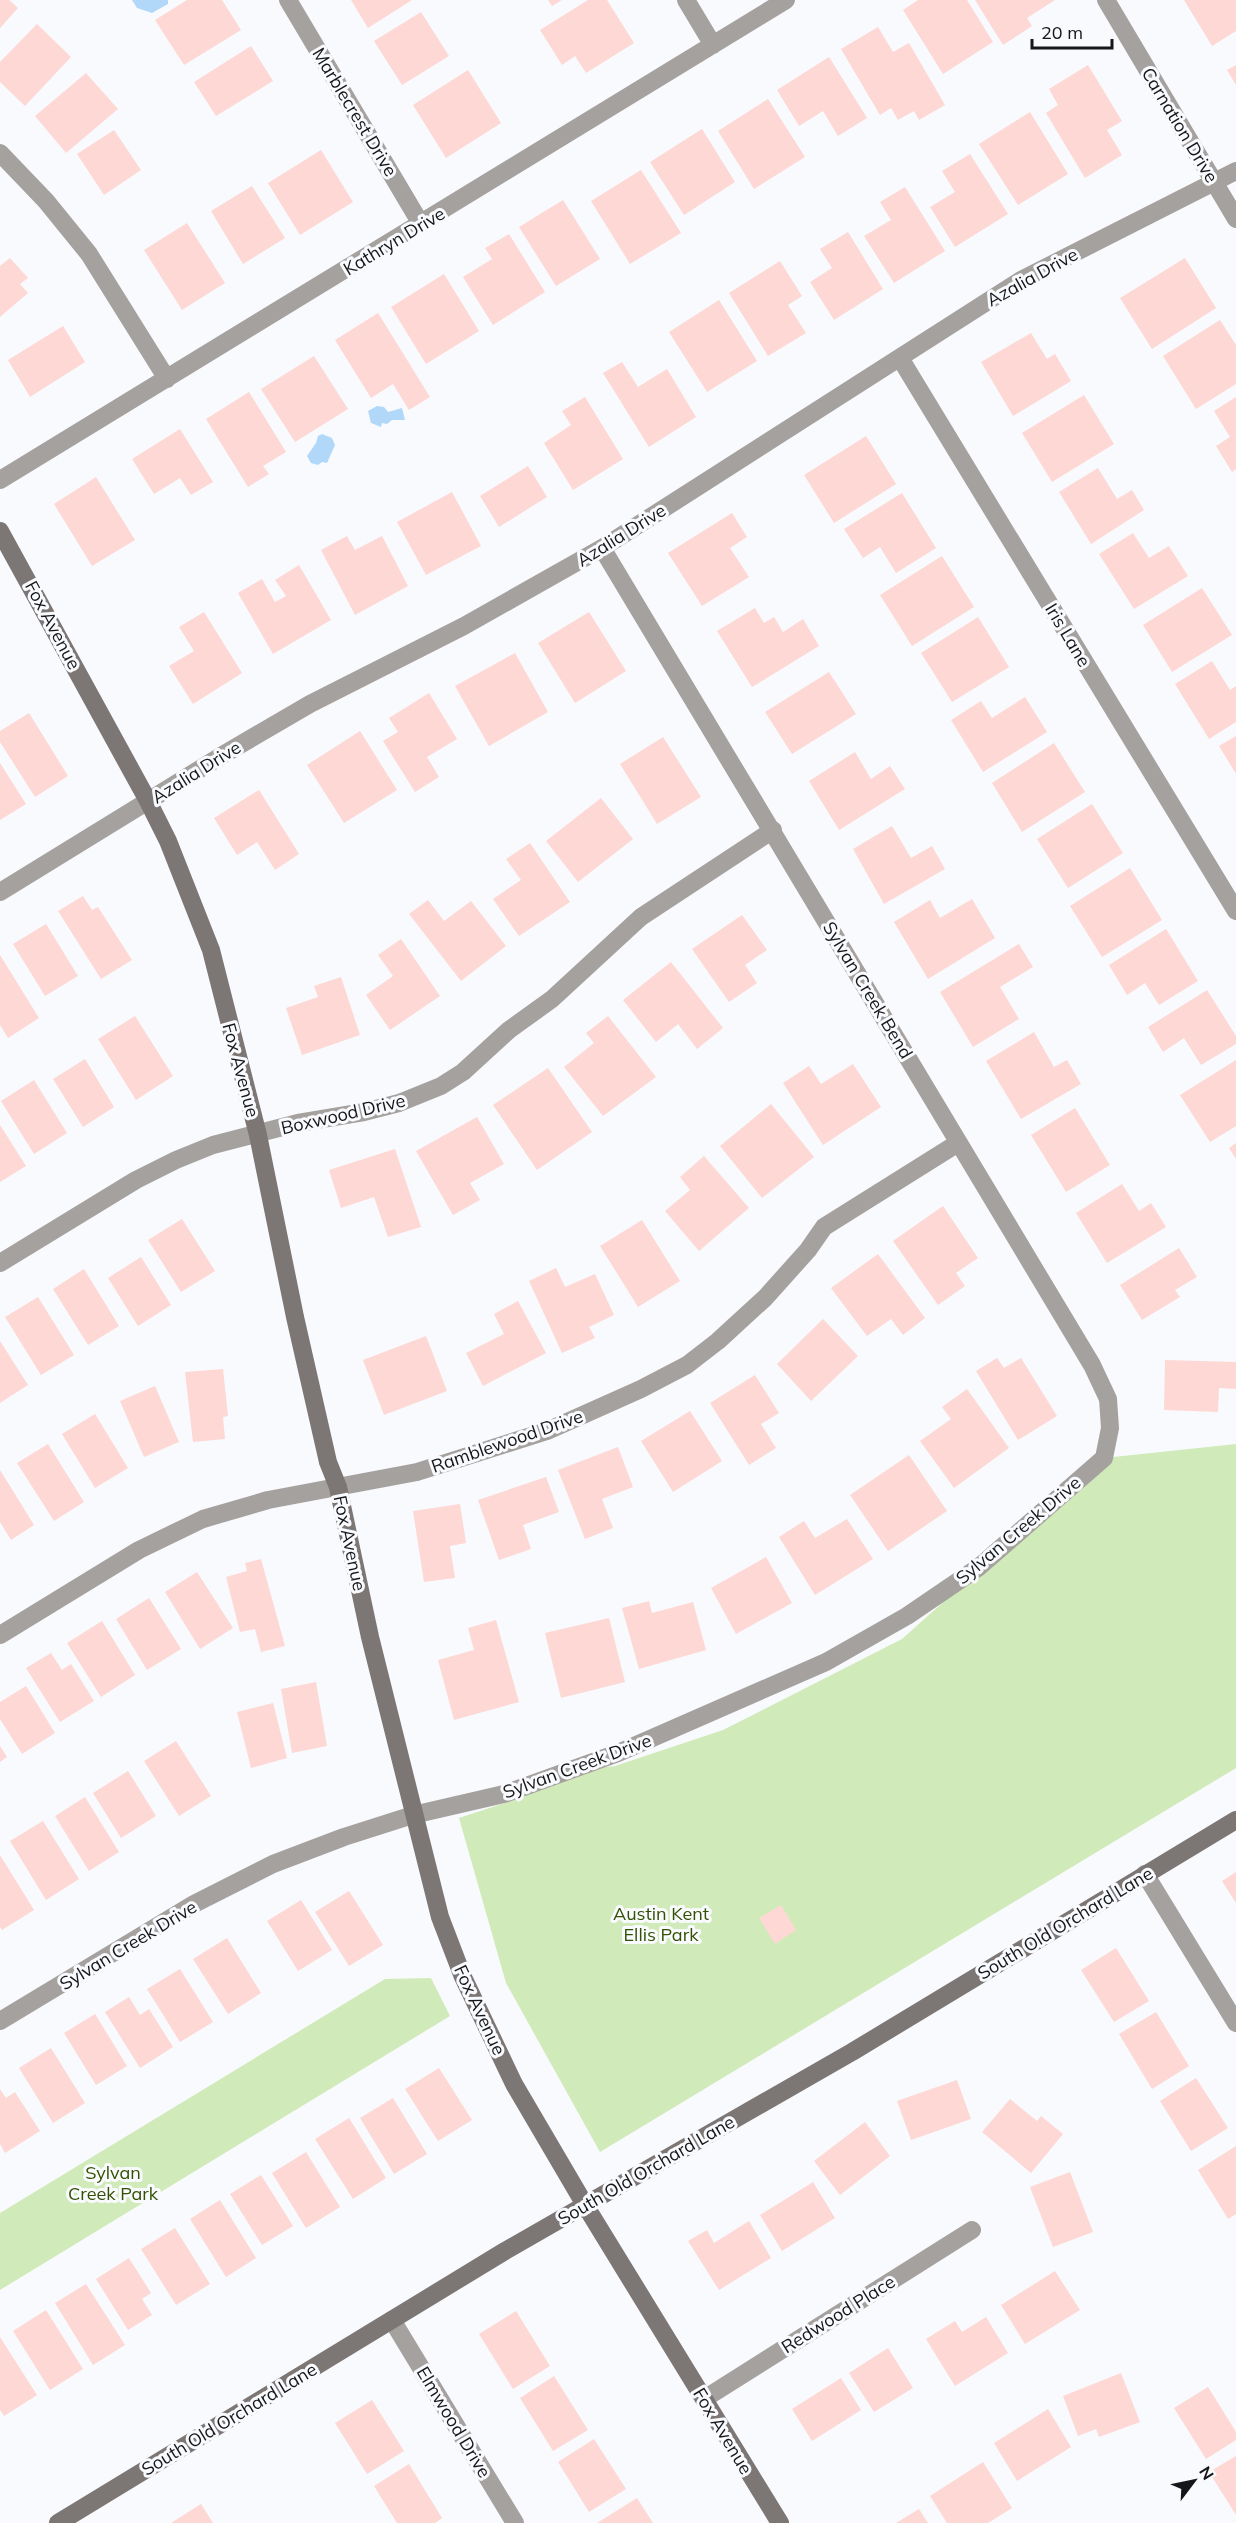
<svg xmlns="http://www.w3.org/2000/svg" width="1236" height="2523" font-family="Mulish,sans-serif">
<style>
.green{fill:#d1eab9}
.water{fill:#b1d8f9}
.building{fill:#fdd8d4}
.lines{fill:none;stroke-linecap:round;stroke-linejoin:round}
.street{stroke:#a5a19f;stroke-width:18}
.secondary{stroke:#7c7674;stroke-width:18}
.labels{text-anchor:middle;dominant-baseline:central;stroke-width:6;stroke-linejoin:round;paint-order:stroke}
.street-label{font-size:18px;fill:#151618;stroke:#f9fafe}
.park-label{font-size:18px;fill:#325000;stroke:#f9fafe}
</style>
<rect width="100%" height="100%" fill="#f9fafe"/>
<path class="green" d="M1236 1444V1768L600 2152 506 1983 459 1818 526 1796 527 1790 589 1769 615 1766 723 1730 902 1639 1104 1458Z
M431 1978 450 2016 0 2290V2213L385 1979Z"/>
<path class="water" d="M132 0H168V4L152 13 137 8Z
M377 406 384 407 388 412 402 408 405 420H392L387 424 382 423 381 427 371 423 368 411Z
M322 434 332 438 335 445 327 463 322 462 318 465 311 463 307 456 316 443 318 436Z"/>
<path class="building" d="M0 0H9L18 8 0 28Z
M187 0H222L241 30 184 65 155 20Z
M351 0H412L368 28Z
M548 0H562L552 6Z
M588 0H607L634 43 586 73 575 56 562 65 540 30Z
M918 0H967L993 42 943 74 903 10Z
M975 0H1055L1027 18 1032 26 1003 45Z
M1184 0H1236V31L1212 46Z
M421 12 449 56 402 85 374 41Z
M37 24 71 57 25 106 0 82V62Z
M878 27 893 52 909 43 945 105 919 120 914 111 898 120 891 108 880 115 841 49Z
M251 46 273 81 216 116 194 82Z
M829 57 867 118 838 136 823 111 799 126 777 90Z
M1088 65 1122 121 1107 130 1122 155 1085 178 1046 113 1058 105 1049 89Z
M1236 65V85L1227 70Z
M468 70 501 123 446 158 413 105Z
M86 73 118 109 66 153 35 116Z
M768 99 805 157 754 189 718 131Z
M1030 112 1068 174 1018 205 979 144Z
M702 129 735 182 684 215 650 162Z
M114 130 141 170 104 195 77 154Z
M321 150 353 202 300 235 268 183Z
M970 154 1008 214 955 247 930 207 955 192 942 171Z
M641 170 681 233 630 264 591 201Z
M252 186 285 238 243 264 211 211Z
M905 187 945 251 894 283 864 236 891 220 880 202Z
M563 200 600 259 556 286 519 227Z
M187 223 225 283 182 310 144 250Z
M848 232 883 289 834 320 810 282 832 268 820 249Z
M509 234 545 292 493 325 463 277 492 259 485 248Z
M10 258 28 278 20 284 28 293 0 317V266Z
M1185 258 1216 308 1152 349 1120 298Z
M780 261 802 296 788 305 806 333 768 356 729 293Z
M444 274 479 331 426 364 391 307Z
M719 300 757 361 707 392 669 332Z
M378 313 430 397 409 410 393 384 371 398 335 340Z
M1220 320 1236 345V384L1196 409 1163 356Z
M63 326 85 362 30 397 8 360Z
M1031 333 1047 359 1055 354 1071 381 1013 416 981 362Z
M314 356 348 409 295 442 261 389Z
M622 362 638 387 667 369 696 417 649 447 603 373Z
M249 392 286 452 263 466 269 474 248 487 206 419Z
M1084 395 1114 444 1052 482 1022 433Z
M585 397 623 459 573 490 544 443 571 425 562 411Z
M1236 397V469L1232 472 1216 446 1230 437 1214 411Z
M180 429 213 482 191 495 180 478 154 494 132 459Z
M866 436 896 484 834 523 804 475Z
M528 466 547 497 499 527 480 496Z
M1098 468 1117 499 1132 490 1144 510 1091 544 1059 492Z
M96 477 135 540 92 566 54 504Z
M452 492 481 546 426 575 397 522Z
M902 493 936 548 896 573 880 547 863 558 844 529Z
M732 513 747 537 730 548 749 577 702 606 668 553Z
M1133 533 1149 558 1169 546 1188 576 1134 609 1099 554Z
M347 536 355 550 382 536 408 586 355 615 321 550Z
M942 556 974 607 912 646 880 595Z
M299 565 331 620 273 654 238 593 262 579 275 602 286 596 275 580Z
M1202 588 1232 635 1172 672 1143 625Z
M755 608 764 623 774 617 783 632 803 619 819 646 752 687 717 631Z
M204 612 242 673 193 704 169 666 194 651 179 627Z
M589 612 626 671 575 703 538 643Z
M978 617 1009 667 952 702 921 653Z
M515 653 548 712 489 746 455 686Z
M1212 661 1230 690 1236 686V722L1209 739 1175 684Z
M829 672 856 714 792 754 765 712Z
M429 693 457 739 427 757 439 777 415 792 383 741 398 732 389 718Z
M1025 697 1047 732 983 772 951 720 981 701 992 718Z
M29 713 68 776 35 797 0 742V731Z
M360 731 397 790 344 823 307 765Z
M1236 736V774L1219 746Z
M663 737 701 797 657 824 620 764Z
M1054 743 1085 792 1022 832 992 783Z
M855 752 871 779 890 766 905 789 839 830 809 781Z
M0 763 26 804 0 820Z
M259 790 299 854 275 870 257 842 237 855 214 818Z
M601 798 633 839 578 882 546 841Z
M1092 804 1123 853 1068 888 1037 839Z
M892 826 911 858 932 846 945 869 884 904 853 849Z
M530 843 570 902 519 936 493 899 521 880 506 859Z
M1130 868 1162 920 1102 957 1070 906Z
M83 896 92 910 98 907 132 960 101 979 58 911Z
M972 899 995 938 928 979 894 922 930 900 940 918Z
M428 900 444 921 471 901 506 946 461 981 409 914Z
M742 915 767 950 745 965 757 983 729 1002 692 949Z
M46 924 78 976 45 996 13 944Z
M1166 929 1198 981 1159 1005 1145 983 1127 995 1109 965Z
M401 939 440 996 390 1030 366 995 393 976 378 955Z
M1019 944 1033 967 1000 987 1019 1019 973 1047 940 992Z
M0 955 39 1018 8 1038 0 1025Z
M671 962 723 1028 697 1049 678 1024 656 1042 623 1000Z
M341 977 360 1035 302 1055 286 1008 318 997 314 986Z
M1207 990 1236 1036V1044L1201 1065 1184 1038 1163 1052 1148 1027Z
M135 1016 173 1076 136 1100 98 1039Z
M608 1016 656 1077 603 1116 564 1067 594 1043 586 1033Z
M1034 1032 1054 1067 1067 1060 1081 1084 1021 1119 986 1061Z
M85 1059 114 1107 83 1127 53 1079Z
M1236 1060V1126L1210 1142 1180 1095Z
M853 1064 881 1107 823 1145 783 1083 809 1066 821 1084Z
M548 1068 592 1132 537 1170 493 1105Z
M34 1080 67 1133 34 1154 1 1101Z
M771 1104 814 1157 762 1198 720 1146Z
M1075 1108 1110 1165 1066 1192 1031 1135Z
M477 1117 504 1164 470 1183 480 1200 453 1215 416 1151Z
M0 1125 26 1166 0 1182Z
M1236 1143V1159L1229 1148Z
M395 1149 421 1227 388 1237 374 1197 341 1208 329 1170Z
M704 1156 749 1208 699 1251 665 1211 690 1190 680 1177Z
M1122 1184 1139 1211 1151 1203 1166 1227 1107 1263 1076 1213Z
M943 1206 978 1258 956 1273 965 1286 938 1305 893 1241Z
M182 1219 215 1271 181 1292 148 1240Z
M642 1220 680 1281 638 1307 600 1246Z
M1179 1248 1197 1277 1175 1290 1180 1297 1142 1320 1120 1285Z
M878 1254 925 1318 903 1335 891 1319 867 1336 831 1288Z
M141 1257 171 1305 138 1326 108 1278Z
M556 1268 565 1287 595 1274 614 1315 589 1327 595 1338 562 1353 529 1281Z
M84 1269 119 1326 88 1345 53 1289Z
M38 1297 74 1355 41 1375 5 1317Z
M518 1301 546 1353 483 1386 466 1353 504 1334 494 1314Z
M823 1319 858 1356 811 1401 777 1364Z
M426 1336 447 1391 384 1415 363 1360Z
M0 1341 28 1385 0 1403Z
M997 1358 1004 1368 1021 1358 1057 1416 1018 1440 976 1371Z
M1165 1360 1236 1362V1389L1219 1388 1218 1412 1164 1410Z
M223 1369 228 1416 223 1417 225 1439 193 1442 185 1372Z
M755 1375 779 1413 761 1424 776 1448 749 1465 710 1403Z
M155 1386 179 1442 144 1457 120 1401Z
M967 1389 1009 1448 954 1488 920 1441 951 1419 942 1407Z
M690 1411 722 1461 673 1492 641 1441Z
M95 1414 128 1468 95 1488 62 1434Z
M48 1444 84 1502 54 1521 17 1463Z
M618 1447 633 1487 602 1499 613 1528 585 1539 558 1470Z
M909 1455 947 1511 888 1551 850 1495Z
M0 1470 34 1525 11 1540 0 1522Z
M546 1477 559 1512 523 1525 531 1549 499 1560 478 1500Z
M460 1504 466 1543 450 1546 455 1578 424 1582 413 1511Z
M847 1519 873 1559 815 1595 779 1537 804 1521 815 1538Z
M766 1557 792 1603 736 1634 711 1588Z
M261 1559 285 1646 261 1652 255 1629 240 1632 226 1577 247 1571 245 1563Z
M197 1572 233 1628 200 1649 165 1592Z
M149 1598 181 1649 147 1670 116 1619Z
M649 1601 652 1613 693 1602 706 1650 639 1669 622 1608Z
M609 1618 625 1682 561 1698 545 1633Z
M496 1620 519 1702 454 1720 438 1660 474 1650 468 1628Z
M102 1621 135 1675 101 1697 67 1643Z
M51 1653 62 1670 71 1664 94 1701 60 1722 26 1668Z
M316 1682 327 1746 292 1753 281 1689Z
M26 1686 55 1733 22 1754 0 1719V1702Z
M273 1703 287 1758 251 1768 237 1712Z
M176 1741 211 1796 179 1816 144 1761Z
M0 1746 7 1757 0 1762Z
M128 1771 156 1816 121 1838 93 1793Z
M85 1797 119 1852 89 1871 55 1816Z
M43 1821 79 1879 46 1900 10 1841Z
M0 1855 34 1910 2 1930 0 1927Z
M1236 1872V1903L1222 1881Z
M349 1891 383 1945 349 1966 315 1912Z
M301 1900 332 1950 298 1971 267 1921Z
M781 1905 796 1930 775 1944 759 1918Z
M227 1938 261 1993 228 2014 193 1959Z
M1116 1948 1149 2001 1114 2022 1081 1970Z
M180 1969 213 2022 180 2042 147 1989Z
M129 1997 140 2015 149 2009 173 2047 140 2068 105 2012Z
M1156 2012 1189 2066 1152 2089 1119 2034Z
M95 2014 127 2066 96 2085 64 2033Z
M51 2048 85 2103 53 2123 19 2068Z
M439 2068 472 2120 438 2141 405 2089Z
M1196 2078 1228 2128 1191 2151 1160 2101Z
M957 2080 971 2119 911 2140 897 2101Z
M0 2089 6 2098 15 2092 40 2131 5 2153 0 2144Z
M393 2098 427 2154 394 2174 360 2118Z
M1010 2099 1037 2121 1041 2116 1063 2134 1031 2173 982 2132Z
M349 2118 386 2178 353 2199 315 2139Z
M865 2122 890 2156 840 2195 814 2161Z
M1236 2146V2214L1228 2219 1198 2170Z
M306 2152 340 2207 306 2228 272 2173Z
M1070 2172 1093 2232 1053 2247 1030 2187Z
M261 2175 293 2226 262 2245 230 2194Z
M813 2182 835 2218 782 2251 760 2215Z
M220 2200 256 2258 226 2277 190 2219Z
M749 2221 771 2258 719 2290 688 2241 707 2230 714 2243Z
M175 2228 210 2284 176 2305 141 2249Z
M129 2258 151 2293 142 2299 152 2315 128 2330 96 2279Z
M1055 2271 1080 2310 1025 2344 1001 2305Z
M86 2284 125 2345 93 2365 55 2303Z
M46 2310 83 2369 50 2390 13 2331Z
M516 2311 550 2366 513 2389 479 2334Z
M986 2317 1008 2353 955 2386 926 2339 955 2321 962 2332Z
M0 2337 37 2395 4 2416 0 2410Z
M888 2348 913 2388 874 2412 849 2373Z
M1121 2373 1140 2422 1099 2437 1096 2429 1078 2436 1063 2396Z
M554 2376 588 2430 553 2451 520 2398Z
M841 2378 861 2410 812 2441 792 2409Z
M1208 2387 1236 2432V2440L1206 2459 1174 2408Z
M372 2400 404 2451 367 2474 335 2423Z
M1048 2409 1071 2447 1017 2481 994 2443Z
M594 2439 626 2489 589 2512 558 2462Z
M1236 2456V2515L1209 2472Z
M983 2462 1012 2508 988 2523H947L930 2496Z
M409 2464 442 2518 435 2523H397L374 2486Z
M637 2498 653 2523H597Z
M201 2504 213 2523H171Z
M919 2509 928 2523H896Z"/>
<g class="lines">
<path class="street" d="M288 0 421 224
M686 0 713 45
M1106 0 1236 219
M0 153 46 201 89 254 167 379
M900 358 1236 911
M0 480 786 0
M0 892 226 753 310 704 464 626 602 548 1021 280 1236 171
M0 1263 136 1180 176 1160 213 1145 298 1123 364 1112 399 1103 441 1086 463 1072 509 1030 552 999 641 917 773 830
M0 1635 139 1550 203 1519 268 1500 417 1472 547 1431 641 1389 687 1365 718 1341 765 1298 808 1250 824 1227 958 1143
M1145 1874 1236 2023
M0 2021 194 1904 273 1864 344 1837 413 1815 504 1794 618 1753 826 1662 907 1616 979 1567 1104 1458 1110 1428 1108 1399 1092 1365 602 548
M392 2320 515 2523
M704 2399 972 2230"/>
<path class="secondary" d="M0 531 148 801 168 841 211 950 258 1135 295 1317 328 1462 338 1487 370 1637 440 1917 463 1977 514 2084 585 2205 780 2523
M58 2523 505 2251 852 2052 1236 1820"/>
</g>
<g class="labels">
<g class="street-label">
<text transform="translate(355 112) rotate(59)">Marblecrest Drive</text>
<text transform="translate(1180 125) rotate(59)">Carnation Drive</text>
<text transform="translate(394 241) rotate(-31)">Kathryn Drive</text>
<text transform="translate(1032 277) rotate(-29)">Azalia Drive</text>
<text transform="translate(621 535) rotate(-32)">Azalia Drive</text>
<text transform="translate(53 625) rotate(62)">Fox Avenue</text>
<text transform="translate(1068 635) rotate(59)">Iris Lane</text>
<text transform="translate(196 772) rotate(-32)">Azalia Drive</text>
<text transform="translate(868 990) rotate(59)">Sylvan Creek Bend</text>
<text transform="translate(241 1070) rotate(75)">Fox Avenue</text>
<text transform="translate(343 1114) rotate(-13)">Boxwood Drive</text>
<text transform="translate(507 1441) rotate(-19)">Ramblewood Drive</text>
<text transform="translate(1018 1530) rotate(-40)">Sylvan Creek Drive</text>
<text transform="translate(350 1543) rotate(78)">Fox Avenue</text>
<text transform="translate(577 1766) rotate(-20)">Sylvan Creek Drive</text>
<text transform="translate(1065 1923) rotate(-31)">South Old Orchard Lane</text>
<text transform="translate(128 1945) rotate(-31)">Sylvan Creek Drive</text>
<text transform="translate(480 2010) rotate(65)">Fox Avenue</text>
<text transform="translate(646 2170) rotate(-30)">South Old Orchard Lane</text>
<text transform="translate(838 2314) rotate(-32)">Redwood Place</text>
<text transform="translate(229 2419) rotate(-31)">South Old Orchard Lane</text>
<text transform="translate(454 2422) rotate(59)">Elmwood Drive</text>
<text transform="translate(723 2431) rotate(59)">Fox Avenue</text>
</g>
<g class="park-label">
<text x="661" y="1913">Austin Kent<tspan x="661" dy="21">Ellis Park</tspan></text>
<text x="113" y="2172">Sylvan<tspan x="113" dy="21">Creek Park</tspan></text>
</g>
</g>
<g transform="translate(1194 2481) rotate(58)" stroke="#f9fafe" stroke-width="4.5" paint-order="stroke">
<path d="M0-4.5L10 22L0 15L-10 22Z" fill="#151618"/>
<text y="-9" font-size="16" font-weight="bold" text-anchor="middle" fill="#151618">N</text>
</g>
<path d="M1032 39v9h80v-9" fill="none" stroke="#151618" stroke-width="3"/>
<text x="1041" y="39" font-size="18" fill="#151618" stroke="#f9fafe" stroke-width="4.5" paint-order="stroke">20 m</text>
</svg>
